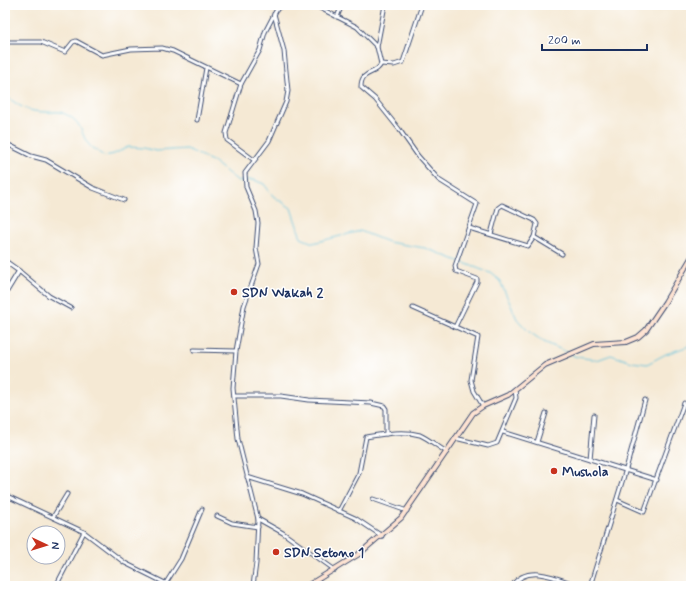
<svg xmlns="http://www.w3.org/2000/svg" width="696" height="591" viewBox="0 0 696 591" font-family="Mynerve,sans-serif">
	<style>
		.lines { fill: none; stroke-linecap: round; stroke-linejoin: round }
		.stream { stroke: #5fc2dd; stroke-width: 1 }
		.minor-casing { stroke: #3c4b70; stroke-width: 5 }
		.tertiary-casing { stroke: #3c4b70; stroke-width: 5.5 }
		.secondary-casing { stroke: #3c4b70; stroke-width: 6 }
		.minor { stroke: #fff; stroke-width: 3 }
		.tertiary { stroke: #fff; stroke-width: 3.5 }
		.secondary { stroke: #fee3d2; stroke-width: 4 }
		.poi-dot { fill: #c8321e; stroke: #fff; stroke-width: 1.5 }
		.labels { text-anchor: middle; stroke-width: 3; stroke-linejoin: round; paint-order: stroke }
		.poi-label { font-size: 14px; font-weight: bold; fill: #1b2f5e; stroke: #fff; text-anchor: start }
	</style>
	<rect width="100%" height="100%" fill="#fff"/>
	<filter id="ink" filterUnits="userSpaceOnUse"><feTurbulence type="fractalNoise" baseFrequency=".025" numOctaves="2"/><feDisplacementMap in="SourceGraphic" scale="8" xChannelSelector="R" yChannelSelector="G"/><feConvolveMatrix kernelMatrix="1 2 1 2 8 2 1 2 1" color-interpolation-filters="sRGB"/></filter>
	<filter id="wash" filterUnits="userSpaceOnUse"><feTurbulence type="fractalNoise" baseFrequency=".012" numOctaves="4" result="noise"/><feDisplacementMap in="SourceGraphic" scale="16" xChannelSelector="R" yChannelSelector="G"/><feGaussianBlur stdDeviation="0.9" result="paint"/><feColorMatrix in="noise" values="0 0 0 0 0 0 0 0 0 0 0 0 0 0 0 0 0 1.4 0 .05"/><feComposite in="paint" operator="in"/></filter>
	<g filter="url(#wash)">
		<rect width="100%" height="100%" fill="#f5e9d4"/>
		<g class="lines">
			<!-- stream -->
			<g class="stream">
				<path d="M5,95C20,107 27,112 47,112C54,113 58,110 65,114C85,123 79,135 91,147C95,150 100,153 104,156L114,154L128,147L144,148L156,151L187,149L214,162L238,181H244"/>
				<path d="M247,180H254L264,184L273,196L291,208L301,238L313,243L360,231L388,242L425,248L490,273L500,281L517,319L528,331L544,342L569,353"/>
				<path d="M572,355L577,357L597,360L611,355L632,362L647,364L666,354L689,346L691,343"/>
			</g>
		</g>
	</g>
	<g filter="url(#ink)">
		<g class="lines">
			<defs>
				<g id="minor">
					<path d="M314,5L357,27L377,47"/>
					<path d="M385,5L377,47L381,64C376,76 361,69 361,87L375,99L399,129L418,156L439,180L477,204L455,266L456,271L477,279V282L455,327"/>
					<path d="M337,17L342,5"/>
					<path d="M5,44L8,42H41L65,52L73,42L76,41L102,55L131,49L162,48L173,51L241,84"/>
					<path d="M381,64L394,65L403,62L422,5"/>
					<path d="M197,120L206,68"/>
					<path d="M5,143L31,156L46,160L93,188L124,200"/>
					<path d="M254,160L227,140L226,133L241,84L260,50L265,32L277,9L282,5"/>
					<path d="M469,228L528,246L534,237L537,224L534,220L502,205L498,208L491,234"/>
					<path d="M534,237L562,254"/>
					<path d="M19,271L49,296L71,308"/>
					<path d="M413,308L478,337L471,380L474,391L483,406"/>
					<path d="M194,350L236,351"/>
					<path d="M234,396H281L309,400L371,403L384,406L386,409V434"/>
					<path d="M503,432L657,480"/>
					<path d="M455,438L488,446L497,443L516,398L515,389"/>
					<path d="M537,442L546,413"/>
					<path d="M590,459L594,415"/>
					<path d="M247,477L302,494L355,518L382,536"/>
					<path d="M5,495L84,532L125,563L171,586"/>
					<path d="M373,499L407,511"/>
					<path d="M617,500L644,512L684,403"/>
					<path d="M339,511L359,473L366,437C383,434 403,430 420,435C429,439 438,447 447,452"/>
					<path d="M217,516L232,523L258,527"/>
					<path d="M53,517L67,494"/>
					<path d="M258,519L283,533L335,570"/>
					<path d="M56,586L84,532"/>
					<path d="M164,586L181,559L202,509"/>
					<path d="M253,586L256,563L258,519L238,439L233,388L236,351L244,306L259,264L256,248L258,223L256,211L246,187L245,173L269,141L286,102L288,91L284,51L274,14"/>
					<path d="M512,586C527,563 557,578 579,586"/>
					<path d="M590,586L626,469L645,400"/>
				</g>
				<path id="tertiary" d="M5,261L19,271L5,294"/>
				<path id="secondary" d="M307,586L359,554L401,518L473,413L483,406L508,395L545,365L594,344L626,342L638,337L646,330L665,302L691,258"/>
			</defs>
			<!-- minor casing -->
			<use href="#minor" class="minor-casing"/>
			<!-- tertiary casing -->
			<use href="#tertiary" class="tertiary-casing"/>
			<!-- secondary casing -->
			<use href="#secondary" class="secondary-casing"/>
			<!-- minor -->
			<use href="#minor" class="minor"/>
			<!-- tertiary -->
			<use href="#tertiary" class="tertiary"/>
			<!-- secondary -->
			<use href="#secondary" class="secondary"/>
		</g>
	</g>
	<!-- markers -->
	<g class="poi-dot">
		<circle cx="234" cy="292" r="4"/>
		<circle cx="554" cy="471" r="4"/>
		<circle cx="276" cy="552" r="4"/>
	</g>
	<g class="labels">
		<!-- poi labels -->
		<g class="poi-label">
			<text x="242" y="297">SDN Wakah 2</text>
			<text x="562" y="476">Mushola</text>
			<text x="284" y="557">SDN Setono 1</text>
		</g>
	</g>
	<!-- margin -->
	<rect width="696" height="591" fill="none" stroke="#fff" stroke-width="20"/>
	<!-- north arrow -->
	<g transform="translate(46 545) rotate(94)"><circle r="19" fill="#ffffff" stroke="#a4acbf"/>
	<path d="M0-3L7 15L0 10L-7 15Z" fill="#c8321e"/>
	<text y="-6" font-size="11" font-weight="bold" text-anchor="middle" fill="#1b2f5e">N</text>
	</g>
	<!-- scale -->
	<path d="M542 44v6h105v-6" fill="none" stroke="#1b2f5e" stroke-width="2"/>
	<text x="548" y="44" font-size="12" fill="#1b2f5e" stroke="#ffffff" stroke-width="3" paint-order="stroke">200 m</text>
</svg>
